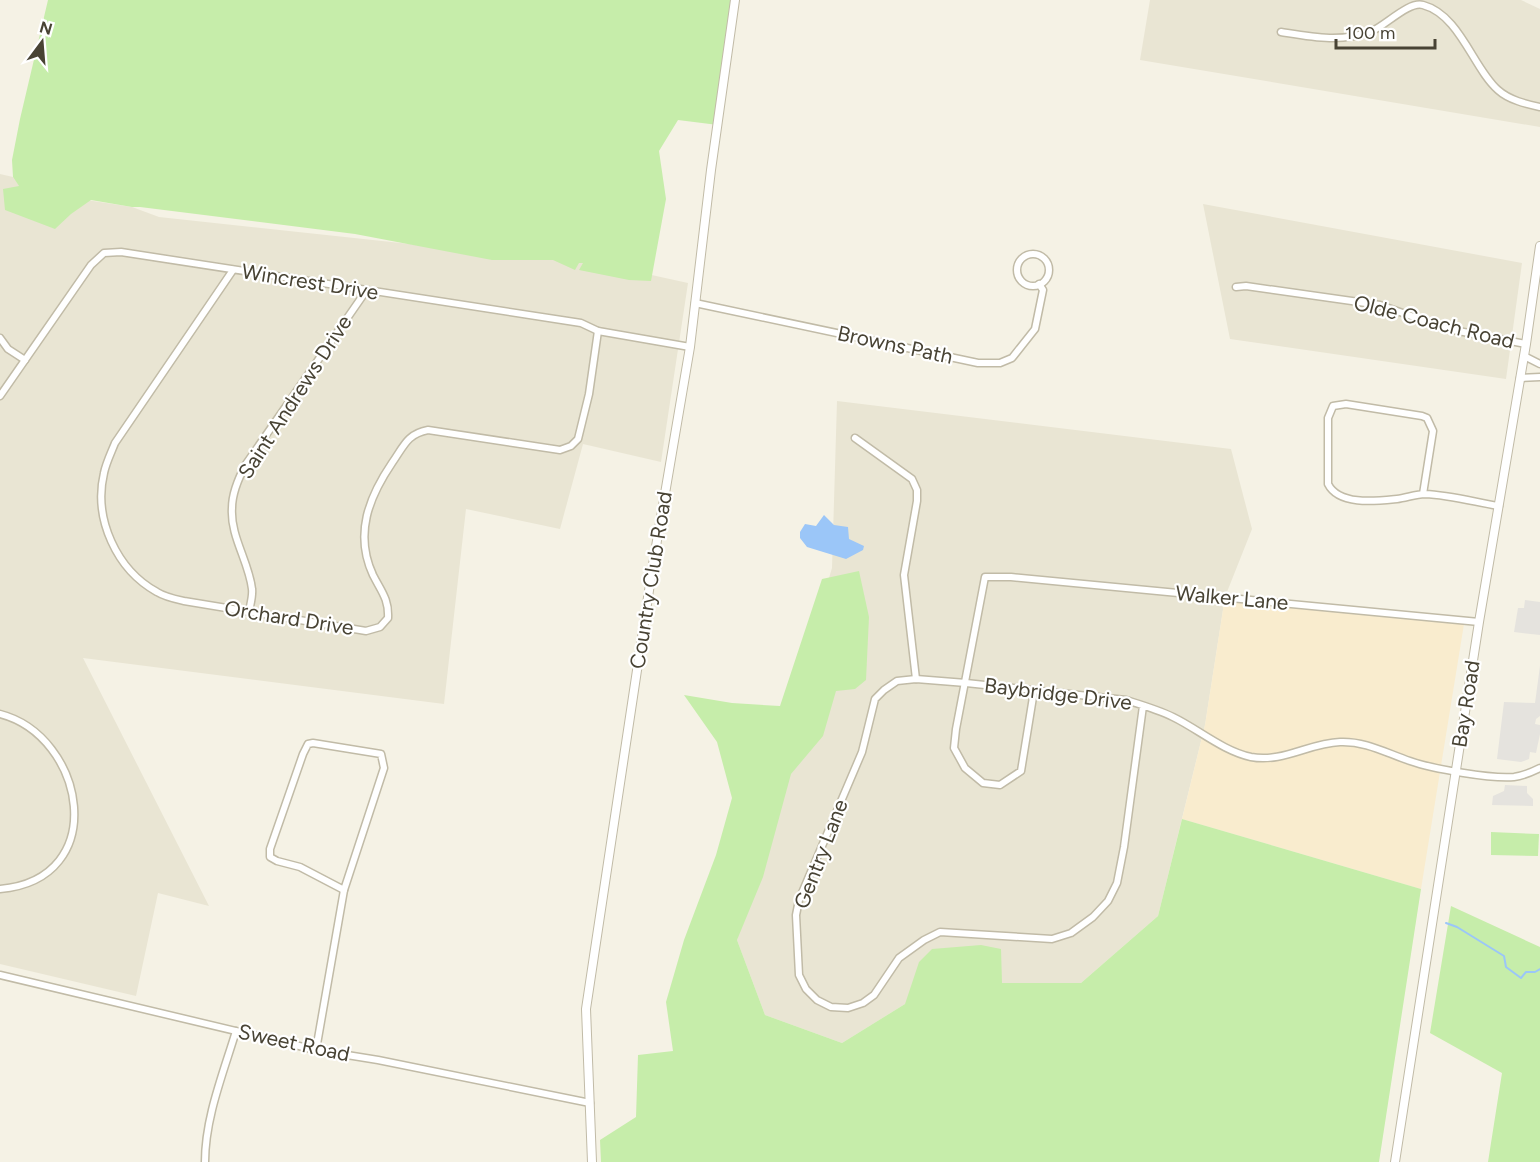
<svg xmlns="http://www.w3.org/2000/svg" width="1540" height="1162" viewBox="0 0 1540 1162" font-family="Figtree,sans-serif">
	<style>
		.residential { fill: #e9e5d3 }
		.commercial { fill: #f9ecce }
		.green { fill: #c6edaa }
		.parking { fill: #e5e3de }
		.water { fill: #9bc6f8 }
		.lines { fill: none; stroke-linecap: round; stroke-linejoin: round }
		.stream { stroke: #9bc6f8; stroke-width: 2 }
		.minor-casing { stroke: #c1bba7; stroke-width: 9 }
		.tertiary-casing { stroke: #c1bba7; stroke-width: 10 }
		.minor { stroke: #fff; stroke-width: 6 }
		.tertiary { stroke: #fff; stroke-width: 8 }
		.labels { text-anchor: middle; stroke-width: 4.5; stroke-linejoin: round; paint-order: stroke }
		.street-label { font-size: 21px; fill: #484334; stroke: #fff }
	</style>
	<rect width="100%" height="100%" fill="#f5f2e5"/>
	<!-- residential -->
	<g class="residential">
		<path d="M1150,0H1521L1540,9V127L1140,60Z"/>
		<path d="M0,174L13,177L22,190L132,207L159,217L606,265L688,283L661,462L583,444L560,529L466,509L444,704L83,658L209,906L158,893L136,996L0,964Z"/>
		<path d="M1203,204L1522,263L1506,379L1230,339Z"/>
		<path d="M837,401L1231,449L1252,529L1225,597L1205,725L1158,916L1081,983H1002L905,1004L842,1043L765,1015L737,940L786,723L832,568Z"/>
	</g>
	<!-- commercial -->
	<path class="commercial" d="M1225,597L1464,624L1421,889L1182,819L1205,725Z"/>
	<!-- green -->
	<g class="green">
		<path d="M48,0H735L718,125L678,120L659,151L666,199L651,281L629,280L579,270L583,263H579L575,270L553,260H492L355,234L140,207H132L91,200L71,214L55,229L5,210L3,189L19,186L13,177L12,160L20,119Z"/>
		<path d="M859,571L869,617L866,680L855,689L836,691L823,736L791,774L763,877L737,940L765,1015L842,1043L905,1004L919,962L932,949L981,945L1001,949L1002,983H1081L1158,916L1182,819L1421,889L1379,1162H601L600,1140L636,1117L638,1055L673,1051L666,1002L684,940L716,855L732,798L717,742L684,695L732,703L780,706L822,579Z"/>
		<path d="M1491,832L1539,834L1538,856L1491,855Z"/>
		<path d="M1451,906L1540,947V1162H1488L1502,1073L1430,1033Z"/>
	</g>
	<!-- parking -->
	<g class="parking">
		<path d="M1525,600L1540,602V635L1514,632L1518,608H1524Z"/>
		<path d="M1540,666V716L1536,719L1535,724L1540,725V734L1536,753L1530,752L1529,759L1521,762L1497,759L1504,702L1535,703Z"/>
		<path d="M1505,785L1527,786V793L1533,799V806L1492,805L1493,796L1504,791Z"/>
	</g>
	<!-- water -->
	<path class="water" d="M824,515L834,525L848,527L849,539L864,546L863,550L846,559L807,547L800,538V532L805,524L816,526Z"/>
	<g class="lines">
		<!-- stream -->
		<path class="stream" d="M1446,923L1457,927L1504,956L1506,967L1521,978L1526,972H1535L1540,969"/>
		<defs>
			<g id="minor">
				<path d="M1281,32C1312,37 1341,43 1372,31C1386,25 1409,1 1423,5C1460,15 1473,68 1498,90C1509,100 1526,104 1540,107"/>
				<circle cx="1033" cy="270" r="16"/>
				<path d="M233,270L115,443C111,453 106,463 104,473C93,519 117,570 157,592C165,597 175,599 184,601L366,631L380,627L388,618C389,599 381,591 373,575C354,534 369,497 392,463C404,446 407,434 428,430L560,450L571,446L578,439L589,394L598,331"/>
				<path d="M1236,287L1246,286L1380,305L1448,329L1526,344"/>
				<path d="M695,303L978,363H1000L1012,358L1035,329L1043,290L1039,284"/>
				<path d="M0,338L8,349L25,360"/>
				<path d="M1524,356L1540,364"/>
				<path d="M1520,378L1540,377"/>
				<path d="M0,396L91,265L104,253L121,252L581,323L598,331L690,347"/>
				<path d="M855,438L912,479L917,490V501L904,575L916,679"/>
				<path d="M1423,494L1433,431L1427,418L1422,416L1346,404L1333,406L1328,418V484C1339,506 1377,501 1397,499C1406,498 1416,494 1425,494C1449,495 1475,502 1499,506"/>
				<path d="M249,612C250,605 253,596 252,589C249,562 230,536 232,508C232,493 239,477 246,464L366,291"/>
				<path d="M1034,691L1021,771L1000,785L983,783L965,768L954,748L956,729L985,577H1011L1479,622"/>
				<path d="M1143,706L1124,847L1117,883L1108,901L1093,917L1071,933L1052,939L940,932L924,940L899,958L874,995L863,1003L848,1008L831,1007L817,1000L806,989L799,975L796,915L799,900L862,752L875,699L884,690L897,681L916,679L966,683L1126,700C1142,705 1159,710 1173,717C1198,729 1223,751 1251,757C1283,763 1309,743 1340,742C1366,741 1386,753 1410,761C1433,769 1491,779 1514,777C1523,776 1532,772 1540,768"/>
				<path d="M0,714C85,736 112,879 0,889"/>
				<path d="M313,743L381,754L384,768L344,890L300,867L277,861L270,857V849L303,754L308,744Z"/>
				<path d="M0,975L316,1050L378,1060L590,1103"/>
				<path d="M316,1050L344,890"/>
				<path d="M205,1162C205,1118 223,1074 236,1031"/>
			</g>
			<g id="tertiary">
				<path d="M592,1162L586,1009L653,564L690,347L711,170L735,0"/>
				<path d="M1395,1162L1479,622L1526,344L1540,246"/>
			</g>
		</defs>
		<!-- minor casing -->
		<use href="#minor" class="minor-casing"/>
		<!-- tertiary casing -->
		<use href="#tertiary" class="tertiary-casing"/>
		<!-- minor -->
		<use href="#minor" class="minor"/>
		<!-- tertiary -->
		<use href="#tertiary" class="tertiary"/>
	</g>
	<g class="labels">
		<!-- street labels -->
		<g class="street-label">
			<text transform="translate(310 282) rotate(9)" y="7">Wincrest Drive</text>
			<text transform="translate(1434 322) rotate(14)" y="7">Olde Coach Road</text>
			<text transform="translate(895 345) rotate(12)" y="7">Browns Path</text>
			<text transform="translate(295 397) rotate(-57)" y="7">Saint Andrews Drive</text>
			<text transform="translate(651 580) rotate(-81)" y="7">Country Club Road</text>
			<text transform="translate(1232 598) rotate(5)" y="7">Walker Lane</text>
			<text transform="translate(289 618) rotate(9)" y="7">Orchard Drive</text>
			<text transform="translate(1058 694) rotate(7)" y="7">Baybridge Drive</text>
			<text transform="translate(1466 704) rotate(-81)" y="7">Bay Road</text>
			<text transform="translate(821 854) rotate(-69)" y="7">Gentry Lane</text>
			<text transform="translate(294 1043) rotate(12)" y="7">Sweet Road</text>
		</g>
	</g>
	<!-- north arrow -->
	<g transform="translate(42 42) rotate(16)" stroke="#ffffff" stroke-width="4.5" paint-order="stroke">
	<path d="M0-4.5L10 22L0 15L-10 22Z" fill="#484334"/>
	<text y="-9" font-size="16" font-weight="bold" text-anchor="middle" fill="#484334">N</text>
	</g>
	<!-- scale -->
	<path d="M1336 39v9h99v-9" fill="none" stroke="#484334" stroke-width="3"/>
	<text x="1345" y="39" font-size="18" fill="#484334" stroke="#ffffff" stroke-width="4.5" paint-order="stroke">100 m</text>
</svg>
